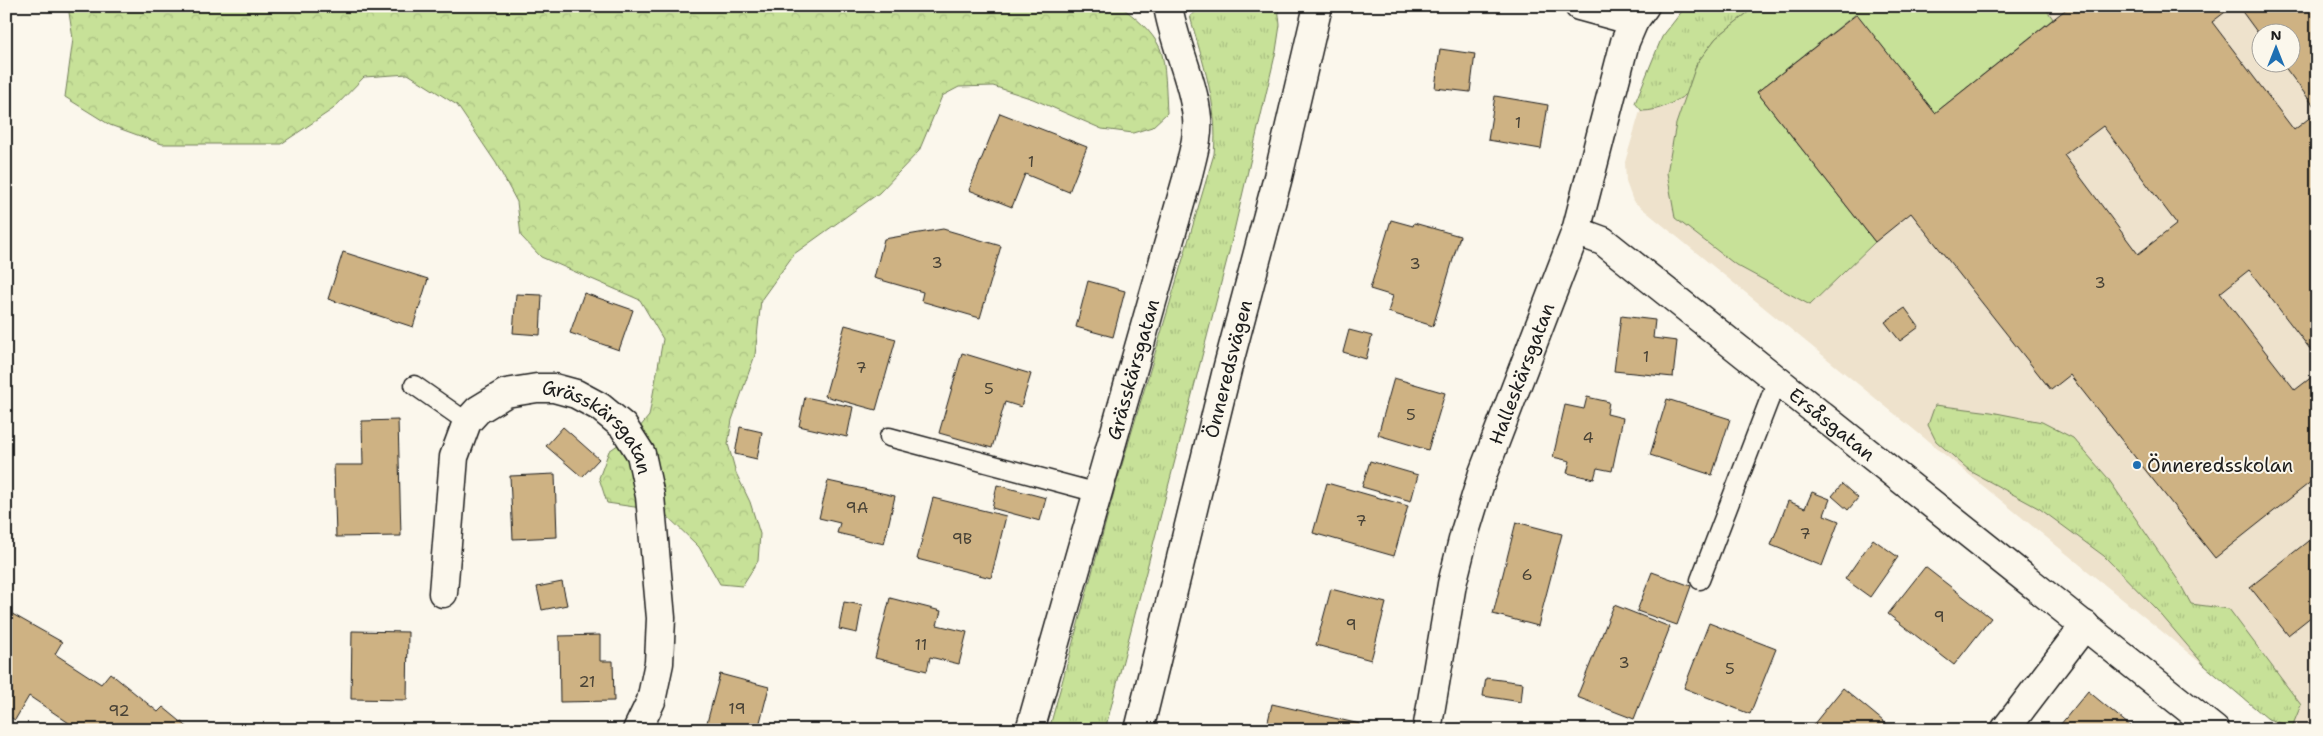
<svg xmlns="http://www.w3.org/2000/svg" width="2323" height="736" viewBox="0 0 2323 736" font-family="'Shantell Sans',sans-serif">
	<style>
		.built { fill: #eee2cc; fill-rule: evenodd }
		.grass { fill: url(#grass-tufts); stroke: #727e5a }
		.forest { fill: url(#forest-crowns); stroke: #727e5a }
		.park { fill: #c7e198; stroke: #727e5a }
		.building { fill: #ceb283; stroke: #1c1c1c; fill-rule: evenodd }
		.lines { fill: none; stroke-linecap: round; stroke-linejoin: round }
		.service-casing { stroke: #1c1c1c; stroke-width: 21 }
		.minor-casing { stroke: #1c1c1c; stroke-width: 31 }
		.tertiary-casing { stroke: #1c1c1c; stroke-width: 31 }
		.service { stroke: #fbf7ec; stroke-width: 18 }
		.minor { stroke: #fbf7ec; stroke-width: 28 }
		.tertiary { stroke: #fbf7ec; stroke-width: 28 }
		.poi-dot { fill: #1f6fb2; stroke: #fbf7ec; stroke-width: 2 }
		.labels { text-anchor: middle; stroke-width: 4; stroke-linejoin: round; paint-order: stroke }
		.number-label { font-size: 16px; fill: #484236 }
		.street-label { font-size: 19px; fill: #1c1c1c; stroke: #fbf7ec }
		.poi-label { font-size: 19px; fill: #1c1c1c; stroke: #fbf7ec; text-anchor: start }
	</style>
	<defs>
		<pattern id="grass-tufts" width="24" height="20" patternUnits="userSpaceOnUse" patternTransform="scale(1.25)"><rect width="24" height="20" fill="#c7e198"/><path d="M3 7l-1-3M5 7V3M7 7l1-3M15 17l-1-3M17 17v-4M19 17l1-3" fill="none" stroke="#aac082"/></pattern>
		<pattern id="forest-crowns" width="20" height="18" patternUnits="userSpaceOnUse" patternTransform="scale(1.25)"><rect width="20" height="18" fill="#c7e198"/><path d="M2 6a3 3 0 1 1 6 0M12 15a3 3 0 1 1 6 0" fill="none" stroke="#aac082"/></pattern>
	</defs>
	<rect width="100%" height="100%" fill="#fbf7ec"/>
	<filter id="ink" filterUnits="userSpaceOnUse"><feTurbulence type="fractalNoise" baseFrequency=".02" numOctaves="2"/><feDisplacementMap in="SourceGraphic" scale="10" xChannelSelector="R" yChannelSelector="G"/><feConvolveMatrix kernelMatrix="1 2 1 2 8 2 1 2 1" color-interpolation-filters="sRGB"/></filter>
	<g filter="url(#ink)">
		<!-- built -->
		<path class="built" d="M1686,6H2317V730H2283L1633,201L1626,182L1625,162L1662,37ZM2260,32H2290V62H2260Z"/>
		<!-- grass -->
		<g class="grass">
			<path d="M1205,6H1278L1280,25L1276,51L1229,252L1105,730H1049L1116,485L1214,154C1219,106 1202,61 1190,16Z"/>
			<path d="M1686,6H1756L1716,38L1697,63L1687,94C1673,103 1659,111 1642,111L1635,103L1662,37Z"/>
			<path d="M1935,405L1991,412L2042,422L2073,438L2107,477L2178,580L2191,604L2229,609L2301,705L2292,727L2268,719L2204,665L2157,610L2104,556L2040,509L1970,471L1936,441L1928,425Z"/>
		</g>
		<!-- forest -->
		<path class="forest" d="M68,6H707L714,9L722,6H1120C1135,17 1152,31 1160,48C1166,62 1166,97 1167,113L1152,127L1133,133L1102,129L1033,99L993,86L959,87L942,96L919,151L879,193L794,254L761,300L755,355L732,420L728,444L736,473L750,502L760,534L758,561L742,586L720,584L699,547L662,511L607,503L599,478L609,451L635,433L649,416L663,339L640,300L541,257L521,236L517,202L496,163L457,105L408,74L364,77L333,109L281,144H162L110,125L65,97L73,39Z"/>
		<!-- park -->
		<path class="park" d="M1756,6H2044L2053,19L1935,113L1856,14L1757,92L1875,242L1810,305L1736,265L1675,218L1667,173L1676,124L1697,63L1716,38Z"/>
		<!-- building -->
		<g class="building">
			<path d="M2070,6H2233L2212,22L2294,130L2317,112V358L2249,270L2220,293L2295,390L2317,373V477L2215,558L2070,375L2051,390L1911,213L1875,242L1757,92L1857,14L1935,113ZM2103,126L2177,224L2138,254L2064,155Z"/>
			<path d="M2238,6H2317V110L2281,62H2290V32H2260V36Z"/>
			<path d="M1440,49L1475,54L1470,92L1435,88Z"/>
			<path d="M1495,96L1548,105L1541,149L1488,140Z"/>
			<path d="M1000,113L1087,147L1069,192L1025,174L1012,207L969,190Z"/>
			<path d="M1391,220L1413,226L1414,223L1460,236L1433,326L1388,312L1393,296L1370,289Z"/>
			<path d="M943,229L1001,246L980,318L921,301L923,292L874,278L884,239Z"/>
			<path d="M343,252L428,279L413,327L328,299Z"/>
			<path d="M1088,281L1125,291L1113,337L1076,327Z"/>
			<path d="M584,293L633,310L619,350L570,333Z"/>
			<path d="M516,294L542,295L540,335L513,333Z"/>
			<path d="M1905,308L1919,327L1900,341L1885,322Z"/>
			<path d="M1621,316L1655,320L1653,338L1677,341L1673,377L1614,371Z"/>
			<path d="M845,325L896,339L876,410L825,396Z"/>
			<path d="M1349,330L1372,336L1366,359L1343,352Z"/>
			<path d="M962,353L1031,374L1021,407L1005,402L992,448L939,433Z"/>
			<path d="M1394,378L1445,393L1428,450L1378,435Z"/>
			<path d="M805,397L853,407L847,437L799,426Z"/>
			<path d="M1587,397L1609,402L1607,414L1623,418L1612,471L1597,468L1594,479L1567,473L1570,461L1553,457L1565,405L1584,409Z"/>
			<path d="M1667,399L1730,419L1712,475L1650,455Z"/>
			<path d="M398,420L401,536L336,537L334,465H363L362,421Z"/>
			<path d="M563,427L599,459L582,477L546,446Z"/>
			<path d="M740,427L762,432L757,459L735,454Z"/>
			<path d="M1370,461L1418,475L1411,501L1362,487Z"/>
			<path d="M555,474L557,537L513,539L510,476Z"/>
			<path d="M828,481L895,496L884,544L837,533L840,523L819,518Z"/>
			<path d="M1327,483L1408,506L1394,556L1313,533Z"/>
			<path d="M1842,484L1858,498L1848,510L1832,496Z"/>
			<path d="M997,485L1046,498L1040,521L992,508Z"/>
			<path d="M1812,492L1830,499L1824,515L1839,521L1822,566L1771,545L1788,501L1805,508Z"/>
			<path d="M933,498L1006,516L991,578L917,559Z"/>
			<path d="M1516,522L1562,534L1538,626L1493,614Z"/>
			<path d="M2317,534V612L2288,635L2250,587Z"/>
			<path d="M1873,539L1898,557L1870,597L1845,579Z"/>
			<path d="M1925,567L1991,618L1954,665L1888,614Z"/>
			<path d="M1652,572L1691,586L1677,625L1637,611Z"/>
			<path d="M562,582L567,605L542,610L537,587Z"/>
			<path d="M1331,589L1386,603L1371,660L1316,645Z"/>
			<path d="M890,598L941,611L937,625L967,632L959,664L930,657L927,671L875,658Z"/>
			<path d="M844,602L862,605L857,633L839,629Z"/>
			<path d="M1614,605L1670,627L1634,719L1577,697Z"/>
			<path d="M6,607L9,608L7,611L62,642L55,654L101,684L110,673L158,712L163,707L191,730H64L69,723L29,696L15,720L6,715Z"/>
			<path d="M1709,623L1776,649L1750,714L1684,688Z"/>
			<path d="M352,631L408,632L407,700L351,699Z"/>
			<path d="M600,635V661H613L614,701L560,702L559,636Z"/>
			<path d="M720,674L769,687L758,730H705Z"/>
			<path d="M1486,678L1523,683L1521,702L1483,696Z"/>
			<path d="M1843,688L1889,726L1886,730H1809Z"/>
			<path d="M2088,691L2135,730H2056Z"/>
			<path d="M1272,704L1360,724L1358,730H1266Z"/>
		</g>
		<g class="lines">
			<defs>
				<g id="service">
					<path d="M414,385L467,422"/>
					<path d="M889,437L1098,493"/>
					<path d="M1700,580L1777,380"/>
				</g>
				<g id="minor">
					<path d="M1579,6L1634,21L1645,6"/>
					<path id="s1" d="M1576,231L1603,241L2215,730"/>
					<path id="s2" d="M443,593L454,457L467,422L478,410L506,393L537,388H554L576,394L600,407L623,426L641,454L650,496L661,618L659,663L651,701L637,730"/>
					<path id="s3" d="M1030,730L1187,179C1191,160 1199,138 1197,118C1193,79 1174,44 1168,6"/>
					<path id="s4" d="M1427,730L1452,584L1465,532L1483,473L1576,231L1625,42L1634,21"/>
					<path d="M2005,730L2085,625"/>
				</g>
				<g id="tertiary">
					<path id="s5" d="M1139,730L1228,366L1278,177L1318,6"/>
				</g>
			</defs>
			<!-- service casing -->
			<use href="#service" class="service-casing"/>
			<!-- minor casing -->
			<use href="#minor" class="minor-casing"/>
			<!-- tertiary casing -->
			<use href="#tertiary" class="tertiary-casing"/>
			<!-- service -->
			<use href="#service" class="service"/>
			<!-- minor -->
			<use href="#minor" class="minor"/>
			<!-- tertiary -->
			<use href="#tertiary" class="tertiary"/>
		</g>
	</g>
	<!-- markers -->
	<circle class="poi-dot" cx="2137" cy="465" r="5"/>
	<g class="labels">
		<!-- number labels -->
		<g class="number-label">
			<text x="1518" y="128">1</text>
			<text x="1031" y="167">1</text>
			<text x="937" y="268">3</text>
			<text x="1415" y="269">3</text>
			<text x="2100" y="288">3</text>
			<text x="1646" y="362">1</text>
			<text x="861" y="373">7</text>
			<text x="989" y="394">5</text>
			<text x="1411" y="420">5</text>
			<text x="1588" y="443">4</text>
			<text x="857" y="513">9A</text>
			<text x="1361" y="526">7</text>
			<text x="1805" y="539">7</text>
			<text x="962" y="544">9B</text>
			<text x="1527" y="580">6</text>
			<text x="1939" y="622">9</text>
			<text x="1351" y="630">9</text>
			<text x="921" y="650">11</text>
			<text x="1624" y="668">3</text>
			<text x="1730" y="674">5</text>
			<text x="587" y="687">21</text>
			<text x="737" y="714">19</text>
			<text x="119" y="716">92</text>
		</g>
		<!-- street labels -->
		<g class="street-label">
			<text dy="7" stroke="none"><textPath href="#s5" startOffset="372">Önneredsvägen</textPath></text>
			<text dy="7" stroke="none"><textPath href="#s3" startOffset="375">Grässkärsgatan</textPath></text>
			<text dy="7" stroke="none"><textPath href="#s4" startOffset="370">Halleskärsgatan</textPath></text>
			<text dy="7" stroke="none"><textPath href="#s1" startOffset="322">Ersåsgatan</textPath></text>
			<text dy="7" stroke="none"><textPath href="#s2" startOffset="332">Grässkärsgatan</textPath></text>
		</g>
		<!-- poi labels -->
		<g class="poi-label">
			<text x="2147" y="472">Önneredsskolan</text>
		</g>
	</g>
	<!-- margin -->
	<rect width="2323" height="736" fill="none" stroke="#fbf7ec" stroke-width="25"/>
	<rect x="12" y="12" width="2298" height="711" fill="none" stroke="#1c1c1c" stroke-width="2" filter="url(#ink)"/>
	<!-- north arrow -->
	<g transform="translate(2276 48)"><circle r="24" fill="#fbf7ec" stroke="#a29f99"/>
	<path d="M0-4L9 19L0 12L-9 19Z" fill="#1f6fb2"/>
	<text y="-8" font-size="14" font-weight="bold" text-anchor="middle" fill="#1c1c1c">N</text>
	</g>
</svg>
